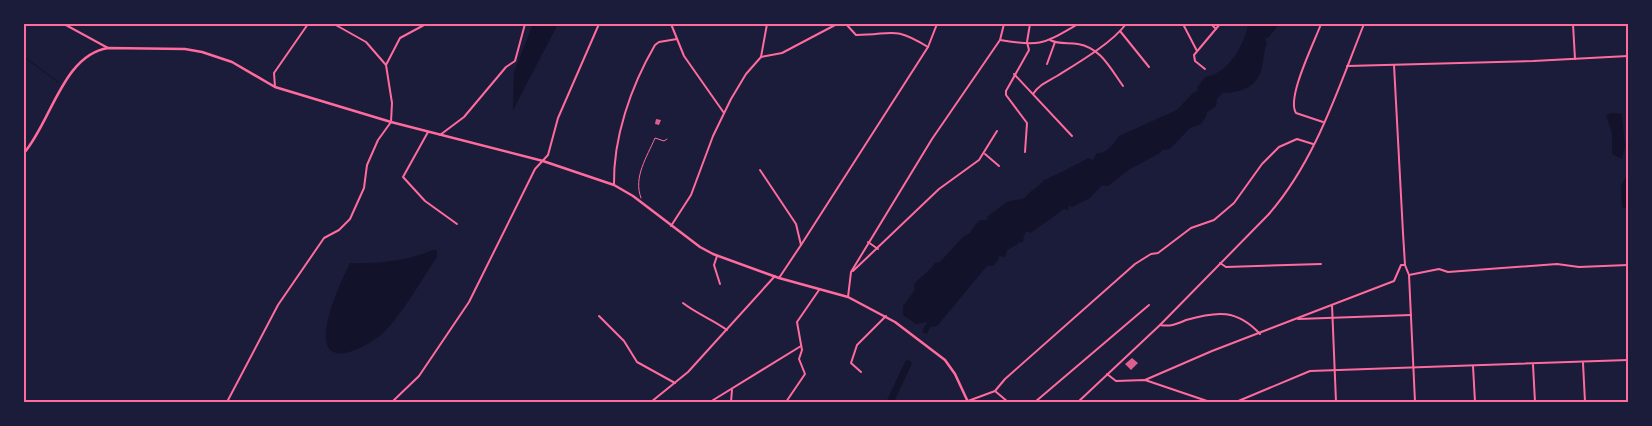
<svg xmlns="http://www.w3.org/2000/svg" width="1652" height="426" viewBox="0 0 1652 426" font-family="'Sofia Sans Condensed',sans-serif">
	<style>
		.water { fill: #12122b }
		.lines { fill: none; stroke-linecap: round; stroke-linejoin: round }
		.stream { stroke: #12122b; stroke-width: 1 }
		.river { stroke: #12122b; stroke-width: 7 }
		.building { fill: #dd5f8e }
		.path { stroke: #ff6b9d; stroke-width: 1 }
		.minor { stroke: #ff6b9d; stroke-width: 2 }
		.tertiary { stroke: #ff6b9d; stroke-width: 2.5 }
		.neatline { fill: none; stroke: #ff6b9d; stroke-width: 2 }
	</style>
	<rect width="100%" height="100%" fill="#1b1b3a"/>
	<!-- water -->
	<g class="water">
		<path d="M533,24H558L513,110L514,72Z"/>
		<path d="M1248,24H1279L1269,37L1265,39L1267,43C1263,52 1264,61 1261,71C1256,88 1238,93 1222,93L1217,99L1216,106L1206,113L1207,115L1201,124L1190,128L1170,149L1162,150L1160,153L1130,169L1108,186L1102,185L1090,198L1072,207L1069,205L1068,210L1063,209C1052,219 1042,224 1031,233L1026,231L1023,238L1024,240L1021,243L1018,241V244L1007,250L1005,257L999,256V259L993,266H987L937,326L930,327L927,334L922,332L927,322L916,324L903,315V306L915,290L914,284C921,276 928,273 935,263L940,262L963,237L970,233L975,225L980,220H987V217L1007,202L1025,198C1030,190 1038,188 1044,180C1046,180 1086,160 1088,158L1093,160L1097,153C1106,154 1114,144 1119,136L1177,110L1194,92L1198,91L1197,88L1205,77C1227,75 1246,43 1248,24Z"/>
		<path d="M1612,113L1622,114L1625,147L1622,159L1612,154V133L1606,115Z"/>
		<path d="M1626,177L1628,179V209L1622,207L1621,186Z"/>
		<path d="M433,250H437V257C420,282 404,312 382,334C373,342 356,351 345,353C303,360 342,279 350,263C379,264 407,261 433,250Z"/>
	</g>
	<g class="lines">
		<!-- stream -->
		<path class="stream" d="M24,57L58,82"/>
		<!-- river -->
		<path class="river" d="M890,402L908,364"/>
	</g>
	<!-- building -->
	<g class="building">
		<path d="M656,119L661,120L659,125L655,124Z"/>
		<path d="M1132,358L1138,363L1131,370L1125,364Z"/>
	</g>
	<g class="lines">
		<!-- path -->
		<path class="path" d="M641,198C633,177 647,157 655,138L664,141L667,139"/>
		<!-- minor -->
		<g class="minor">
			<path d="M64,24L108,48"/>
			<path d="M671,24L684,56L724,113"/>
			<path d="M846,24L856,35C893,35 892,25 928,47"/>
			<path d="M1183,24L1197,51"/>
			<path d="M1211,24L1216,29"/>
			<path d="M1321,24C1315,41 1286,98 1296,113L1323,122"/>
			<path d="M1573,24L1575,59"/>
			<path d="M1120,31L1149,67"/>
			<path d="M1000,40C1041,47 1043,44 1078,24"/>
			<path d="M1050,40C1060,45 1068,42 1078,44C1101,48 1110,68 1123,86"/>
			<path d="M761,57L782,53L837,24"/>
			<path d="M1047,64L1055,42"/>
			<path d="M386,65L400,38L426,24"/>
			<path d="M1394,65L1403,233L1405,265L1409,275L1415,402"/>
			<path d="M1347,66L1533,61L1628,56"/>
			<path d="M1205,69L1195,61L1194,55L1220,24"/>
			<path d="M1014,74L1072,136"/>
			<path d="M275,87L274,73L308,24"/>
			<path d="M1006,91L1029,50L1027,42L1030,24"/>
			<path d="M1006,91V95L1027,123L1025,152"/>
			<path d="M1033,94C1040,84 1047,82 1057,76C1078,63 1112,43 1126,24"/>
			<path d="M428,132L403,177L425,201L457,224"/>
			<path d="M440,135L464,117L506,67L515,61L525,24"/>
			<path d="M985,154L999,166"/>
			<path d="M760,170L796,224L801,245L779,278"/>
			<path d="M614,185C613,138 631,86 655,45L659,42L677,39"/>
			<path d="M671,226L691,195L713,136L731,99L746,74L761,57L767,24"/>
			<path d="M868,242L878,249"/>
			<path d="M801,245L928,47L937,24"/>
			<path d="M717,256L714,265L720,284"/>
			<path d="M1220,263L1226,267L1321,264"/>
			<path d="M853,271L939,189L979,160L997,131"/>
			<path d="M1409,275L1439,269L1448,272L1557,264L1579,267L1628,265"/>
			<path d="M848,297L851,272L932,139L1000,40L1004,24"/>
			<path d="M683,303C697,314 712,319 727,330"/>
			<path d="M1332,305L1336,402"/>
			<path d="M599,316L624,341L637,362L675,383"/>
			<path d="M1298,319L1411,315"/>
			<path d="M1160,325C1170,327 1177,324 1186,320C1217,311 1237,309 1260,334"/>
			<path d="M1583,363L1585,402"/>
			<path d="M1533,365L1535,402"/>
			<path d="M1473,366L1475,402"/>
			<path d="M861,372L851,363L857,345L886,316"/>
			<path d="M1107,374L1116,381L1145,380L1210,402"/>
			<path d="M1145,380L1212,351L1394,281L1401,265H1405"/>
			<path d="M995,391L1008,402"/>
			<path d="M968,401L995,391L1005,379L1135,264L1151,254L1158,253L1191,228L1214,220L1234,203L1262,164L1279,147L1297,139L1313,144"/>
			<path d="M227,402L278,305L324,238L339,230L350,219L364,188L367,165L378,140L391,122L392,103L386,65L366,42L334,24"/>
			<path d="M392,402L419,376L469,302L535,169L548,155L558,118L599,24"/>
			<path d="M651,402L688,372L775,276"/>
			<path d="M710,402L801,346"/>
			<path d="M731,402L732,390"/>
			<path d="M786,402L805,374L799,359L802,350L797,322L819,290"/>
			<path d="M1035,402L1149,305"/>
			<path d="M1078,402L1160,325L1268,215C1315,162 1338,89 1364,24"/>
			<path d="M1236,402L1310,371L1628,360"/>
		</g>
		<!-- tertiary -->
		<path class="tertiary" d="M24,153C51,122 63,55 108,48L185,49L202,52L232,62L275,87L391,122L543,161L614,185L633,196L700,247L713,254L779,278L848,297L895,322L945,360L955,374L968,402"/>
	</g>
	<!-- border -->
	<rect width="1652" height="426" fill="none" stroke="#1b1b3a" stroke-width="50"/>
	<rect x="25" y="25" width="1602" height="376" class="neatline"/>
</svg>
